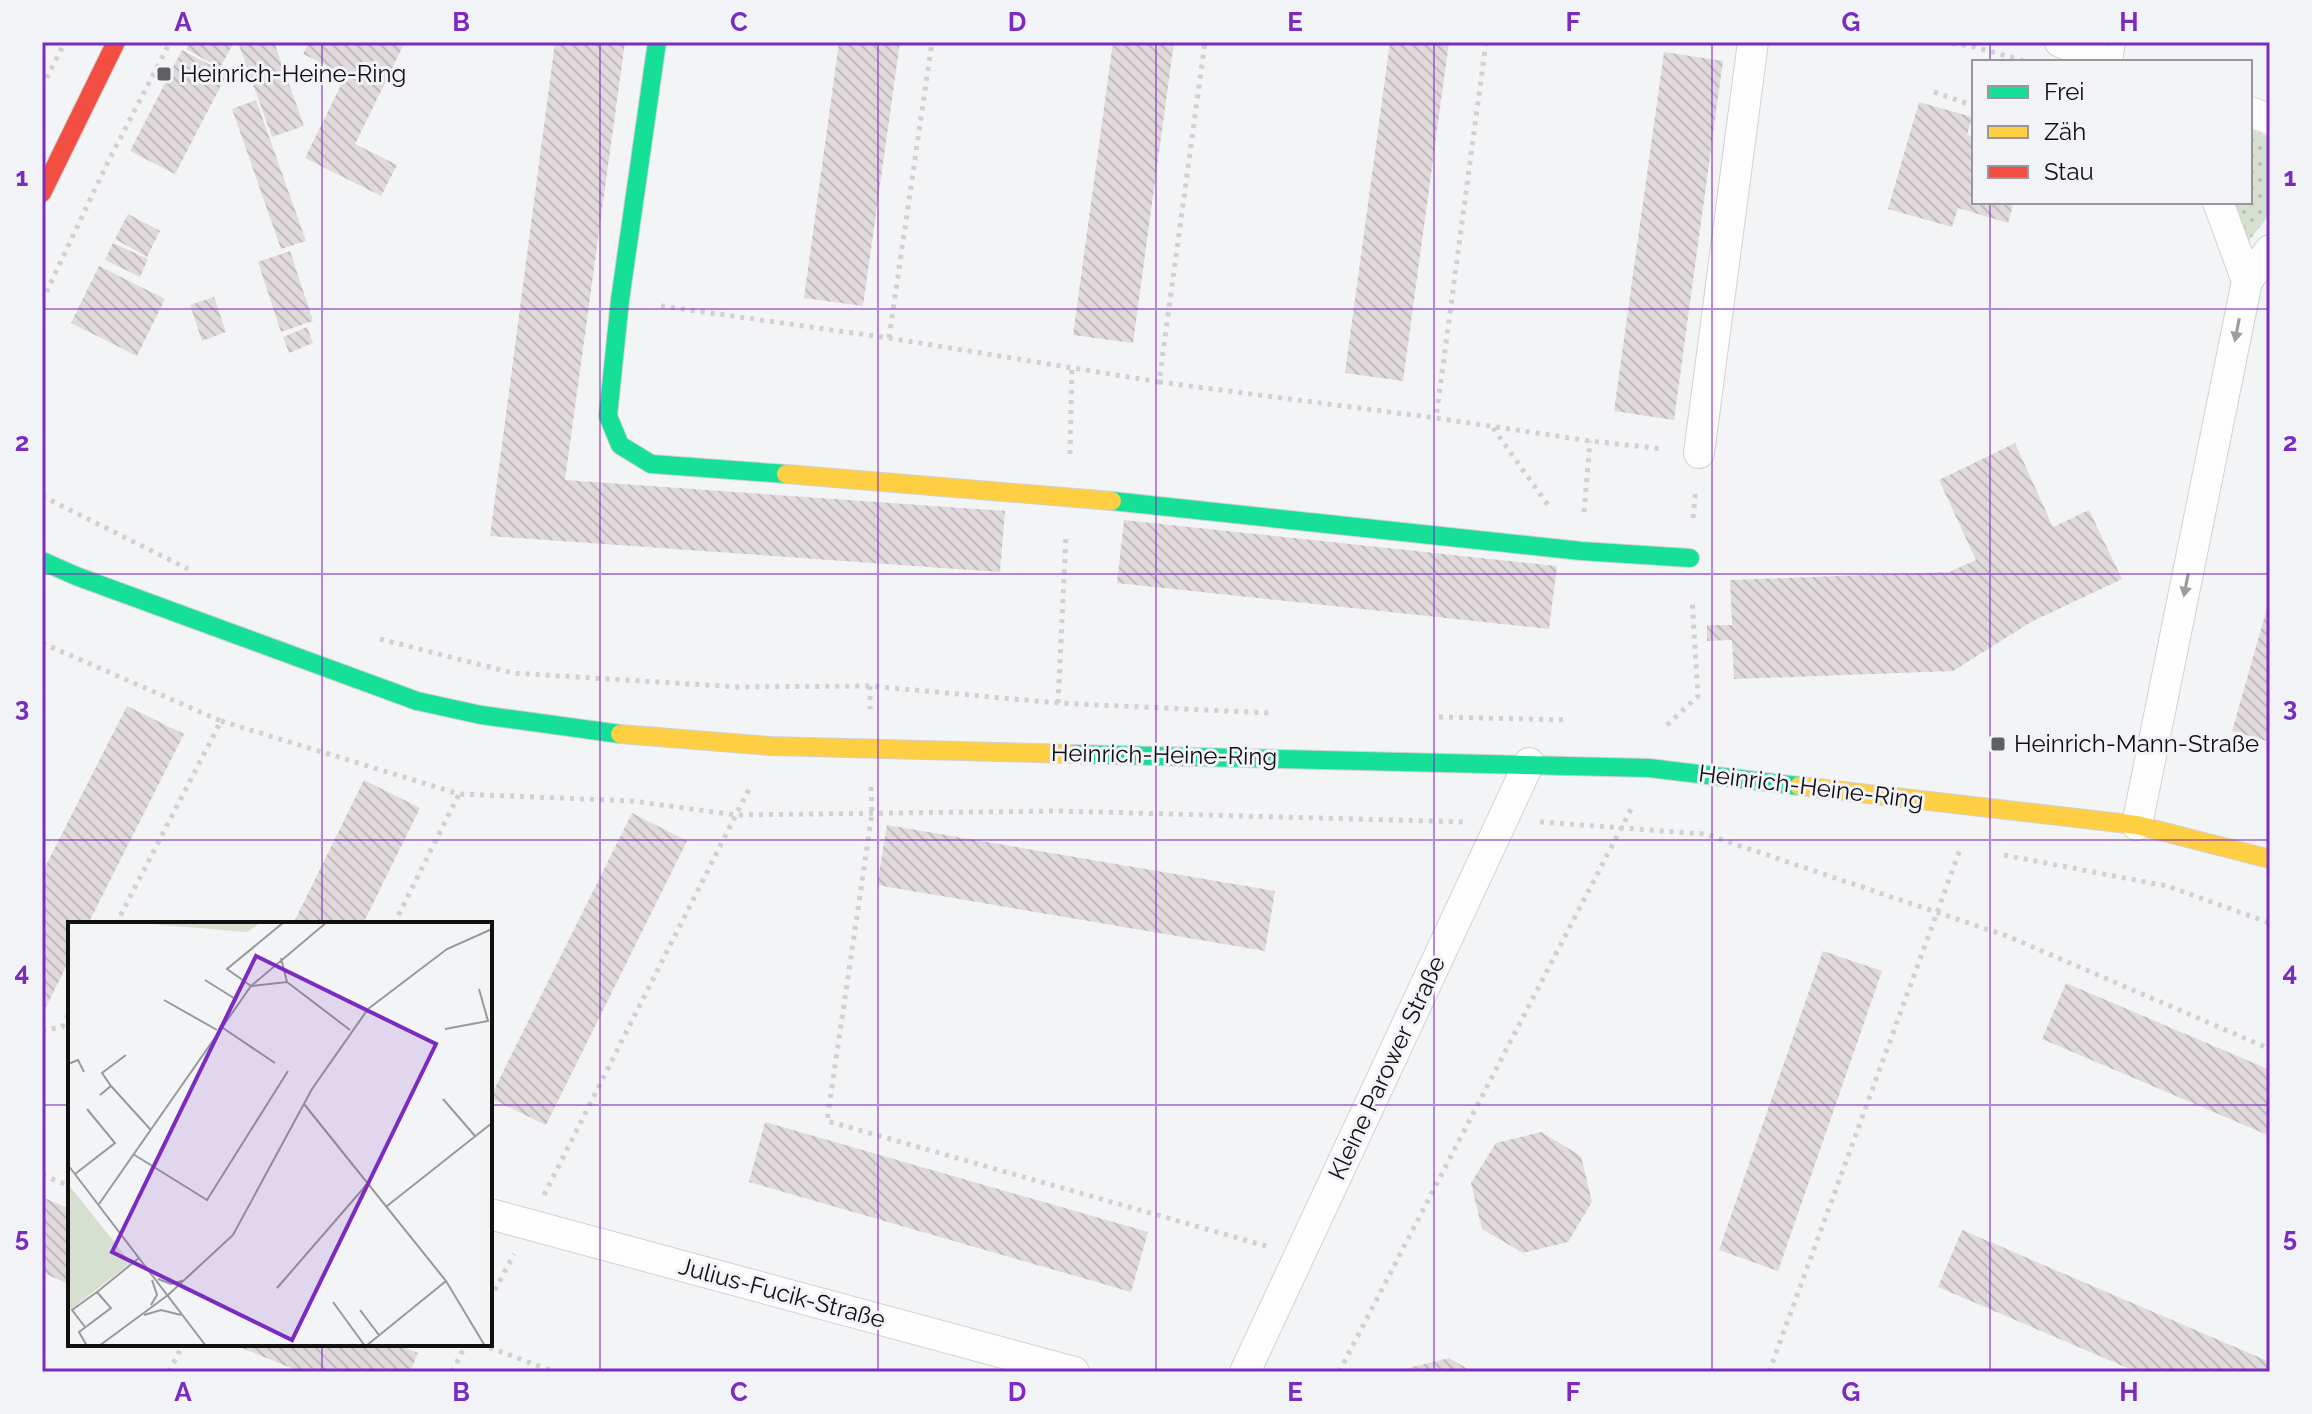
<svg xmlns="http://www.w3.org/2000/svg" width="2312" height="1414" viewBox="0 0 2312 1414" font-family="Raleway,sans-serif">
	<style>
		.grass { fill: url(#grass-dots) }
		.building { fill: url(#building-back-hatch) }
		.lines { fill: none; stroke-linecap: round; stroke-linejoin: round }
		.lane-casing { stroke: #d0d1d2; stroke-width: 18 }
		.street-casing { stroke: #d0d1d2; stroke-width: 32 }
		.fast-casing { stroke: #d0d1d2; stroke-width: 20 }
		.slow-casing { stroke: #d0d1d2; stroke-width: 20 }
		.jam-casing { stroke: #d0d1d2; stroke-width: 20 }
		.path { stroke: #d1d1d2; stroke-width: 5; stroke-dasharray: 4 6; stroke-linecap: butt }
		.lane { stroke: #fdfdfe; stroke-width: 16 }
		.street { stroke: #fdfdfe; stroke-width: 30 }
		.fast { stroke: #16e098; stroke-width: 18 }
		.slow { stroke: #ffcf43; stroke-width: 18 }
		.jam { stroke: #f24e42; stroke-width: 18 }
		.oneway { fill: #9e9e9f }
		.grid { fill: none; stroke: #7b2cbf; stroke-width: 2; stroke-opacity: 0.55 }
		.poi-dot { fill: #5f6061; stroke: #f2f3f7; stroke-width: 3 }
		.labels { text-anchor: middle; stroke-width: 6; stroke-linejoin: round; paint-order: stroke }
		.poi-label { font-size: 24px; fill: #101011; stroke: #f2f3f7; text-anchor: start }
		.street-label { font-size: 24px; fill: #101011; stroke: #f2f3f7 }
		.inset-road { fill: none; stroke: #98999a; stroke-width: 2 }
		.view { fill: #7b2cbf; fill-opacity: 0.15; stroke: #7b2cbf; stroke-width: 4 }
		.inset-edge { fill: none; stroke: #101011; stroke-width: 4 }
		.neatline { fill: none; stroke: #7b2cbf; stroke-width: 3 }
		.grid-label { font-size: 26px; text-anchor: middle; font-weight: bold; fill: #7b2cbf }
	</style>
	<defs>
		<pattern id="grass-dots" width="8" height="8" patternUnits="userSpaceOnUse" patternTransform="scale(2)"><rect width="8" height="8" fill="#d6e0d1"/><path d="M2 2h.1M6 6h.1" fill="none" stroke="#b7bfb2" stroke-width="1.8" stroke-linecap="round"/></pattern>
		<pattern id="building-back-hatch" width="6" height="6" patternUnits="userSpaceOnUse" patternTransform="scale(2)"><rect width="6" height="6" fill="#e1dadd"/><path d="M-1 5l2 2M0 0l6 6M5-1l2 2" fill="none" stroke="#c0babd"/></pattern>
	</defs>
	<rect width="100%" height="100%" fill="#f3f4f6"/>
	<!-- grass -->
	<path class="grass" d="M2250,129L2270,137V214L2246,244L2232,202H2250Z"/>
	<!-- building -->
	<g class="building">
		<path d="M190,42H234L220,68L186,49Z"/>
		<path d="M238,42H274L304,126L272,137Z"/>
		<path d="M309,42H405L355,144L397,165L381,196L305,158L346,75L303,54Z"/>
		<path d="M555,42H625L565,480L1005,511L1000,572L490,536Z"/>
		<path d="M839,42H900L863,306L804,298Z"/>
		<path d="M1113,42H1174L1133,343L1073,335Z"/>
		<path d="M1390,42H1449L1403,381L1345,373Z"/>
		<path d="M182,50L227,74L175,174L130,151Z"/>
		<path d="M1664,52L1723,61L1674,420L1614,411Z"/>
		<path d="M256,100L306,241L281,249L232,109Z"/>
		<path d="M1919,102L1972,117L1967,135L1974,137V202H2014L2008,223L1958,208L1952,227L1888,209Z"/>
		<path d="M128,214L160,231L147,257L115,239Z"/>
		<path d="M113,243L148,259L140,277L105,260Z"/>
		<path d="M290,251L313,321L281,332L258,262Z"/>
		<path d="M99,266L165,299L137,356L71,323Z"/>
		<path d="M214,297L226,332L202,341L190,305Z"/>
		<path d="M307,327L313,343L289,353L283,337Z"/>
		<path d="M2015,443L2053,527L2089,510L2122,579L2031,622L1953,671L1734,679L1732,640L1707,641V625H1732L1730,580L1949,572L1976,560L1939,480Z"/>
		<path d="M1124,520L1557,566L1549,629L1117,583Z"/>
		<path d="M2269,601H2270V742L2232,731Z"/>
		<path d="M127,706L184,734L88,924H70V959L42,1015V873Z"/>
		<path d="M364,780L420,808L363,924H293Z"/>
		<path d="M632,813L687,841L546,1125L490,1098Z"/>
		<path d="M887,825L1275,891L1265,951L877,885Z"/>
		<path d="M1823,951L1882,971L1778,1271L1719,1250Z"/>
		<path d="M2066,983L2270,1070V1136L2042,1039Z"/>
		<path d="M765,1122L1148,1232L1131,1292L749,1182Z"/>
		<path d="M1541,1132L1581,1156L1592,1202L1568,1242L1523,1253L1482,1229L1471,1183L1496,1143Z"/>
		<path d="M42,1197L70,1209V1285L42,1272Z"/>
		<path d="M1962,1230L2270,1362V1372H2137L1938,1287Z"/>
		<path d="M232,1344H396L418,1353L410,1372H301Z"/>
		<path d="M1449,1358L1473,1372H1402L1404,1369Z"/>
	</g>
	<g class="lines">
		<defs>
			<path id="lane" d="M2114,62L2117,42"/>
			<g id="street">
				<path d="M2060,42L2107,62"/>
				<path d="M2250,112L2270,119"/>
				<path d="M2247,281L2270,250"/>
				<path d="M1699,453L1753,42"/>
				<path d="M2137,825L2247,281L2218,202"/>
				<path d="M490,1214L1074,1372"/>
				<path d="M1245,1372L1529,763"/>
			</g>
			<g id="fast">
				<path d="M657,42L620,300L608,416L620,445L651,464L786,474"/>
				<path d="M1112,501L1581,551L1690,558"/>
				<path d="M42,561L76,576L417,701L481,715L620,734"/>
				<path d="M1071,754L1649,768L1799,786"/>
			</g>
			<g id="slow">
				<path d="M786,474L1112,501"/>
				<path d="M620,734L770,746L1071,754"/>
				<path d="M1799,786L2137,825L2270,859"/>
			</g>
			<path id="jam" d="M42,193L116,42"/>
		</defs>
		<!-- lane casing -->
		<use href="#lane" class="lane-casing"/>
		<!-- street casing -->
		<use href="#street" class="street-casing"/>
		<!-- fast casing -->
		<use href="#fast" class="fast-casing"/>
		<!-- slow casing -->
		<use href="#slow" class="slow-casing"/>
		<!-- jam casing -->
		<use href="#jam" class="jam-casing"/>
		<!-- path -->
		<g class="path">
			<path d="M1486,42L1436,418L1590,441L1664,449"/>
			<path d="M1942,42L1971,46L2028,62"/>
			<path d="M42,87L65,42"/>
			<path d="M1934,92L1974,106"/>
			<path d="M42,301L107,164L170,42"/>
			<path d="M661,306L889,338L1159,382L1205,42"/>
			<path d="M889,338L932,42"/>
			<path d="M1159,382L1436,418"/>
			<path d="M1493,428L1548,505"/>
			<path d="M1070,454L1072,367"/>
			<path d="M42,496L188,569"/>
			<path d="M1584,512L1590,441"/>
			<path d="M1693,518L1696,488"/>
			<path d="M380,639L513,673L738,687L870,686L1058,703L1269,713"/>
			<path d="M42,643L221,721L116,924"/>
			<path d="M870,686V709"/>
			<path d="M1058,703L1066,536"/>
			<path d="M1439,717L1569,720"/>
			<path d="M221,721L459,794L632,801L736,815L1059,811L1466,822"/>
			<path d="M1667,725L1698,696L1692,599"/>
			<path d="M871,787L872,813L827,1121L1266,1246"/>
			<path d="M1540,822L1705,834L2007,936L2270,1049"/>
			<path d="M2004,855L2167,886L2270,923"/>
			<path d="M394,924L459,794"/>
			<path d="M42,1031L62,1027L70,1012"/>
			<path d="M42,1175L70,1186"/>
			<path d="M544,1195L750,787"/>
			<path d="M490,1299L514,1254"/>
			<path d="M480,1344L555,1372"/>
			<path d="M169,1372L183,1344"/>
			<path d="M452,1372L466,1344"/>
			<path d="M1339,1372L1631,809"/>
			<path d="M1769,1372L1961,847"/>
		</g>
		<!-- lane -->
		<use href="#lane" class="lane"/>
		<!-- street -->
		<use href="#street" class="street"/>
		<!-- fast -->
		<use href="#fast" class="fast"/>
		<!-- slow -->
		<use href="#slow" class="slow"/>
		<!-- jam -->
		<use href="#jam" class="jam"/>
	</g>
	<!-- one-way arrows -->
	<defs><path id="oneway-solid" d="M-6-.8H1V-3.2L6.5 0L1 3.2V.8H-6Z" transform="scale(2)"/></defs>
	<g class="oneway">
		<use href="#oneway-solid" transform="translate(2237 330) rotate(101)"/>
		<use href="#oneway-solid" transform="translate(2186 585) rotate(101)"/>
	</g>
	<!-- grid -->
	<path class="grid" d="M322,42V924M600,42V1372M878,42V1372M1156,42V1372M1434,42V1372M1712,42V1372M1990,42V62M1990,202V1372M42,309H2270M42,574H2270M42,840H2270M42,1105H70M490,1105H2270M322,1344V1372"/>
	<!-- markers -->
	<g class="poi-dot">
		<rect x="156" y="66" width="16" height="16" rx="4"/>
		<rect x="1990" y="736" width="16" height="16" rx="4"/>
	</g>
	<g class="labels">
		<!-- poi labels -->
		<g class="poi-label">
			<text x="180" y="82">Heinrich-Heine-Ring</text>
			<text x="2014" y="752">Heinrich-Mann-Straße</text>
		</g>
		<!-- street labels -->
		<g class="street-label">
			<text transform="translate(1164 755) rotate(1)" y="8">Heinrich-Heine-Ring</text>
			<text transform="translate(1811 787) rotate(7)" y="8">Heinrich-Heine-Ring</text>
			<text transform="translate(1387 1068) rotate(-65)" y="8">Kleine Parower Straße</text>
			<text transform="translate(782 1293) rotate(15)" y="8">Julius-Fucik-Straße</text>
		</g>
	</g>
	<!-- overview -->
	<g transform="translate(68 922)">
		<rect width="424" height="424" fill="#f3f4f6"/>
		<path d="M0,262L63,341L0,389Z" fill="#d6e0d1"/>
		<path d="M58,0H194L179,10Z" fill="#d6e0d1"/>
		<path class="inset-road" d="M216,0L159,47L183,64L259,0M213,36L219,60M137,58L169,78M96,78L149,108M152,104L207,141M377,107L420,99L411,67M0,142L10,138L16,150M43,164L34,151L58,133M32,173L43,164L82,207M375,177L407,214M236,182L378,359L417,424M65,232L139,278L220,149M0,243L138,424M7,252L47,221L19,187M31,282L183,64L219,60L282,108M319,284L424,201M90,357L103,362L117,358M209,366L300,261M100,373L165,313L244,167L300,87L379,27L424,7M265,380L297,424M83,383L89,373L84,358M292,388L311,413M76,393L93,388L113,393M17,405L4,388L29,370M19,424L11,410L43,386L29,370L71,336M31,424L100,373M298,424L378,359"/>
		<path class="view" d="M188,34L368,122L224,418L44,330Z"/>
		<rect width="424" height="424" class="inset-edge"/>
	</g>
	<!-- border -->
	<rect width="2312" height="1414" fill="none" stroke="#f2f3f7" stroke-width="88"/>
	<!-- legend -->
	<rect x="1972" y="60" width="280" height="144" fill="#f2f3f7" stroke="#98989b" stroke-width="2"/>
	<rect x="1988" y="86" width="40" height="12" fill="#16e098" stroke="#98989b" stroke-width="2"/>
	<text x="2044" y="100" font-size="24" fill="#101011">Frei</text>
	<rect x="1988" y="126" width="40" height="12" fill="#ffcf43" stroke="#98989b" stroke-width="2"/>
	<text x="2044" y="140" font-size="24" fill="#101011">Zäh</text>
	<rect x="1988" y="166" width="40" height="12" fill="#f24e42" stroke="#98989b" stroke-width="2"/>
	<text x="2044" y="180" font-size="24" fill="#101011">Stau</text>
	<rect x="44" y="44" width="2224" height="1326" class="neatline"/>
	<g class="grid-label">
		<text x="183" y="31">A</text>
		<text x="461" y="31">B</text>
		<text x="739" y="31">C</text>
		<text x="1017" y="31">D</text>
		<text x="1295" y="31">E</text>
		<text x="1573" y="31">F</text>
		<text x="1851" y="31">G</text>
		<text x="2129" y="31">H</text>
		<text x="22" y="186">1</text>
		<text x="2290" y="186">1</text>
		<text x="22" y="451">2</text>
		<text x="2290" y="451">2</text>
		<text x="22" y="716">3</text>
		<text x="2290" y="716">3</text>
		<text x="22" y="981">4</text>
		<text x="2290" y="981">4</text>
		<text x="22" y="1246">5</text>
		<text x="2290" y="1246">5</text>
		<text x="183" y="1401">A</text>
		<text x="461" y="1401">B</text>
		<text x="739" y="1401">C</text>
		<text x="1017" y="1401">D</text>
		<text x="1295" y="1401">E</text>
		<text x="1573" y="1401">F</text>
		<text x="1851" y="1401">G</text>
		<text x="2129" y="1401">H</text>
	</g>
</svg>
